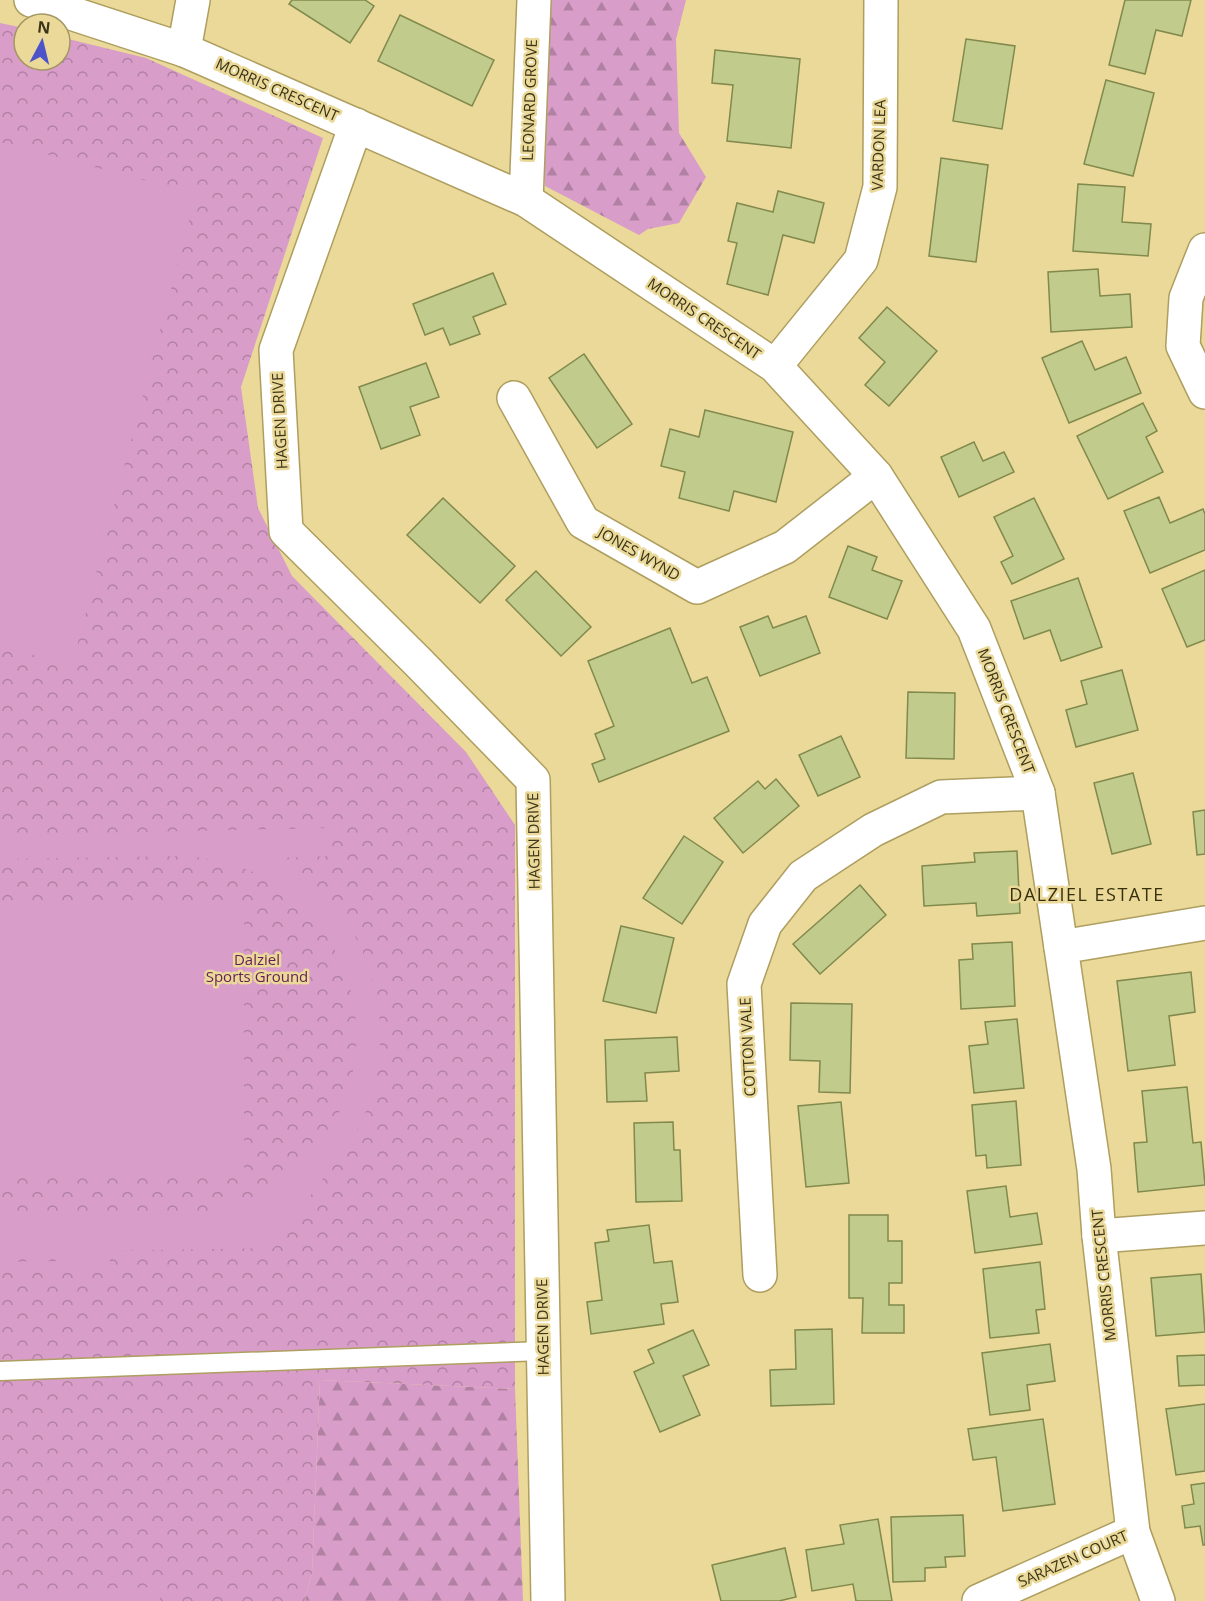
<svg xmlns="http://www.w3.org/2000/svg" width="1205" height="1601" viewBox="0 0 1205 1601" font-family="'Open Sans',sans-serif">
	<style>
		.forest { fill: url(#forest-firs) }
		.park { fill: url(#park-crowns) }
		.garden { fill: #d99dca }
		.building { fill: #c1cb8b; stroke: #81894c; stroke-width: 1.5 }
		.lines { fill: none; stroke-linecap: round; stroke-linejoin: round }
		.service-casing { stroke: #ae9e5f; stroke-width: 21 }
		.minor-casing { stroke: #ae9e5f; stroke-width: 36 }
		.service { stroke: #fff; stroke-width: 18 }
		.minor { stroke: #fff; stroke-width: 33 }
		.labels { text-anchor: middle; stroke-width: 5; stroke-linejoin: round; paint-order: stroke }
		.street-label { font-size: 15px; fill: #3b3419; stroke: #ead998 }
		.park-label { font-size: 15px; fill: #651e59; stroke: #ead998 }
		.quarter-label { font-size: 18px; letter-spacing: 1.5px; fill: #372f0d; stroke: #ead998 }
	</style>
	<defs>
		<pattern id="forest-firs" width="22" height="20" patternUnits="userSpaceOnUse" patternTransform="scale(1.5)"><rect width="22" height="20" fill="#d99dca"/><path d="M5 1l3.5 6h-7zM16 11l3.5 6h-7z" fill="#b181a3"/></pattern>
		<pattern id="park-crowns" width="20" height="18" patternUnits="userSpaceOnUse" patternTransform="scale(1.5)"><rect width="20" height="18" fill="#d99dca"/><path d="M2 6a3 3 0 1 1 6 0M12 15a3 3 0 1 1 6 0" fill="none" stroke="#b181a3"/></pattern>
	</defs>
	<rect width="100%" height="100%" fill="#ead998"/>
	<!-- forest -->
	<g class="forest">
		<path d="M542,0H686L676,39L679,133L706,177L679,223L648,229L639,235L545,186Z"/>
		<path d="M320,1380L515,1389L523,1601H305L312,1573Z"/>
	</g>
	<!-- park -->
	<path class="park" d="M0,23L24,28V60H60V37L146,58L323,138L241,387L258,508L292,576L466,752L515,825V1389L320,1380L312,1573L305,1601H0Z"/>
	<!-- garden -->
	<g class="garden">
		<path d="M0,142L196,194L72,665L0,646Z"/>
		<path d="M328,828L329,856L277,858C293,869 310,880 324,894C382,953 397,1050 360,1124C351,1142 339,1157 327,1173C309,1197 292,1223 274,1248L0,1253V1217L192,1214C218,1209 242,1203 266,1191C293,1176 317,1151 333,1124C382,1038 352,928 265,878C241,865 214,859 187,856L0,859V835Z"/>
		<rect x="0" y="904" width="244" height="267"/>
		<path d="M110,1255V1272L64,1273L63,1268L0,1269V1262L64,1261V1256Z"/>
		<path d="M160,1587V1601H0V1591Z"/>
	</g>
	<!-- building -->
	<g class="building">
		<path d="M292,0H365L374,6L350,43L289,4Z"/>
		<path d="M1125,0H1191L1182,36L1156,30L1145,74L1109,65Z"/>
		<path d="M400,15L494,60L472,106L378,61Z"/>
		<path d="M966,39L1015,46L1002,129L953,121Z"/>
		<path d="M715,50L800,59L791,148L727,141L733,85L712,83Z"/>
		<path d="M1106,80L1154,93L1133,176L1084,164Z"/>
		<path d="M941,158L988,165L976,262L929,256Z"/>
		<path d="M1078,184L1125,187L1122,222L1151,224L1148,256L1073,251Z"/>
		<path d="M778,191L824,203L814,243L783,235L768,295L727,284L737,243L728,241L737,203L773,212Z"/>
		<path d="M1098,269L1100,296L1130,294L1132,327L1051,332L1048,272Z"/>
		<path d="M493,273L506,304L473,317L480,334L450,345L443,328L425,335L413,304Z"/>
		<path d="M887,307L937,351L889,406L865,385L885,362L859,338Z"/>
		<path d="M1082,341L1095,370L1126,357L1141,393L1069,423L1042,358Z"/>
		<path d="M584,354L632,424L597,448L549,378Z"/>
		<path d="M426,363L439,397L410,407L420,435L381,449L359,387Z"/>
		<path d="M1143,403L1157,431L1146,437L1163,472L1108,499L1077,436Z"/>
		<path d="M705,410L793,432L776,502L734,491L729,511L679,498L685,472L661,466L670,429L699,437Z"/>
		<path d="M974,442L983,461L1004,452L1014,472L959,497L941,457Z"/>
		<path d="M1159,497L1170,523L1203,509L1205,514V550L1150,573L1124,511Z"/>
		<path d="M443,498L515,566L480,603L407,535Z"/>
		<path d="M1034,498L1064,559L1012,584L1001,562L1013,556L994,517Z"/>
		<path d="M848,546L877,557L872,570L902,581L887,619L829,597Z"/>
		<path d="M1205,570V640L1187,647L1162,589Z"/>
		<path d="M536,571L591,627L561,656L506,600Z"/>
		<path d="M1078,578L1102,647L1061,661L1050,630L1024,639L1011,601Z"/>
		<path d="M768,616L773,628L806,616L820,653L760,676L740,627Z"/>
		<path d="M670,628L692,683L707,677L729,731L599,782L592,764L605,759L595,734L614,726L588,661Z"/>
		<path d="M1122,670L1138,730L1076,747L1066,710L1087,704L1081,681Z"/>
		<path d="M908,692L955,693L954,759L906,758Z"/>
		<path d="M841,736L860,777L818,796L799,755Z"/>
		<path d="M1133,773L1151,844L1112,854L1094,783Z"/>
		<path d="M776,779L799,806L743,853L714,818L758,781L765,789Z"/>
		<path d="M1205,810V854L1197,855L1193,812Z"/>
		<path d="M684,836L723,862L682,924L643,898Z"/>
		<path d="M1017,851L1020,913L977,916L976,903L924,906L922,866L975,862L974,853Z"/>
		<path d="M860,885L886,915L820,974L793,944Z"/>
		<path d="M621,926L674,938L656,1013L603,1001Z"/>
		<path d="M1012,942L1015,1006L961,1009L959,960L973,959L972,944Z"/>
		<path d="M1191,972L1195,1012L1169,1016L1175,1065L1128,1071L1117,981Z"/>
		<path d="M791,1003L852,1004L850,1093L819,1092L820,1061L790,1060Z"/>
		<path d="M1017,1019L1024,1088L974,1093L969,1046L988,1044L985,1022Z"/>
		<path d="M677,1037L679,1071L645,1073L647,1101L607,1102L605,1040Z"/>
		<path d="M1187,1087L1193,1143L1201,1142L1205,1185L1138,1192L1134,1143L1147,1142L1142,1091Z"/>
		<path d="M1016,1101L1021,1165L987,1168L986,1155L976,1156L972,1105Z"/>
		<path d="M841,1102L849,1183L806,1187L798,1106Z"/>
		<path d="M673,1122L674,1150H680L682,1201L636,1202L634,1123Z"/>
		<path d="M1006,1186L1010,1217L1037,1213L1042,1244L975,1253L967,1191Z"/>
		<path d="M849,1215H888V1241H902V1283H889V1305H904V1333H862L863,1298H849Z"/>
		<path d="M649,1225L654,1263L672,1261L678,1302L661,1304L664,1324L591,1334L587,1302L602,1300L595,1243L609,1241L607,1230Z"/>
		<path d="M1040,1262L1045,1309L1036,1310L1039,1333L990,1338L983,1269Z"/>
		<path d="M1201,1274L1205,1332L1156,1336L1151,1278Z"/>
		<path d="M832,1329L834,1404L771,1406L770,1370L796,1369L795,1330Z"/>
		<path d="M693,1330L709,1365L683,1376L700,1415L660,1432L634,1372L654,1363L648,1350Z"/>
		<path d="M1050,1344L1055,1381L1027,1385L1030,1410L990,1415L982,1353Z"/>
		<path d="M1205,1355V1385L1179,1386L1177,1356Z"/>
		<path d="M1205,1404V1471L1176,1475L1166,1409Z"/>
		<path d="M1043,1419L1055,1504L1003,1511L996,1457L973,1460L968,1429Z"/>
		<path d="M1205,1483V1545H1203L1200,1526L1185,1528L1182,1506L1194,1504L1191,1485Z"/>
		<path d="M963,1515L965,1556L945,1557L946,1567L925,1568V1581L893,1582L891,1517Z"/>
		<path d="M878,1519L892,1601H856L853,1584L812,1591L806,1550L844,1544L840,1525Z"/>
		<path d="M785,1548L796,1597L779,1601H721L712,1565Z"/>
	</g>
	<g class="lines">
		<defs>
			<path id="service" d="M0,1371L543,1351"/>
			<g id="minor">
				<path d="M31,0L184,50L526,200L775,366L876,476L974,629L1038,793L1094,1169L1099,1236L1133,1532L1158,1601"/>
				<path d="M184,50L193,0"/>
				<path d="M356,125L276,350L286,531L418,662L533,780L548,1601"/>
				<path d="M526,200L534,0"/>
				<path d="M1205,250L1186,298L1183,346L1205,392"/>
				<path d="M775,366L861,260L880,187L881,0"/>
				<path d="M514,398L583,522L697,587L785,547L876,476"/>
				<path d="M1061,947L1205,923"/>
				<path d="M1099,1236L1205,1228"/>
				<path d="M760,1275L744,984L765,924L803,876L873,830L941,797L1038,793"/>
				<path d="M979,1601L1133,1532"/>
			</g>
		</defs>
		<!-- service casing -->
		<use href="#service" class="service-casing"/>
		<!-- minor casing -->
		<use href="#minor" class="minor-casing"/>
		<!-- service -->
		<use href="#service" class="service"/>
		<!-- minor -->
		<use href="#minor" class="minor"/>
	</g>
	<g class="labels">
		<!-- street labels -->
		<g class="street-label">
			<text transform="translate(277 90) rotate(24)" y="5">MORRIS CRESCENT</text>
			<text transform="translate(530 100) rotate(-88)" y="5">LEONARD GROVE</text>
			<text transform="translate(879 145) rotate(-88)" y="5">VARDON LEA</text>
			<text transform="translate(704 319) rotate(34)" y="5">MORRIS CRESCENT</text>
			<text transform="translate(280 421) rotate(-93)" y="5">HAGEN DRIVE</text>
			<text transform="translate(639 554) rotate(30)" y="5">JONES WYND</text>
			<text transform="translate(1006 711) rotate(69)" y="5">MORRIS CRESCENT</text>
			<text transform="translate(534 841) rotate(-91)" y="5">HAGEN DRIVE</text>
			<text transform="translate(748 1047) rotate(-93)" y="5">COTTON VALE</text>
			<text transform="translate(1104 1275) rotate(-96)" y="5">MORRIS CRESCENT</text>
			<text transform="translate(543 1327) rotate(-91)" y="5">HAGEN DRIVE</text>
			<text transform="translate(1073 1559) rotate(-24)" y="5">SARAZEN COURT</text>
		</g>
		<!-- park labels -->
		<g class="park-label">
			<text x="257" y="965">Dalziel<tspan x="257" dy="17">Sports Ground</tspan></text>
		</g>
		<!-- quarter labels -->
		<g class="quarter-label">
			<text x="1087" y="901">DALZIEL ESTATE</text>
		</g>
	</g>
	<!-- north arrow -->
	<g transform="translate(42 42) rotate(7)"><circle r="28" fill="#ead998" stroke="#a49765" stroke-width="1.5"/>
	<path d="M0-4.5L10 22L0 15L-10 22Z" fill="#4d54ca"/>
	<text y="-9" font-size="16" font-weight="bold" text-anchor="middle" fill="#3b3419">N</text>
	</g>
</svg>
